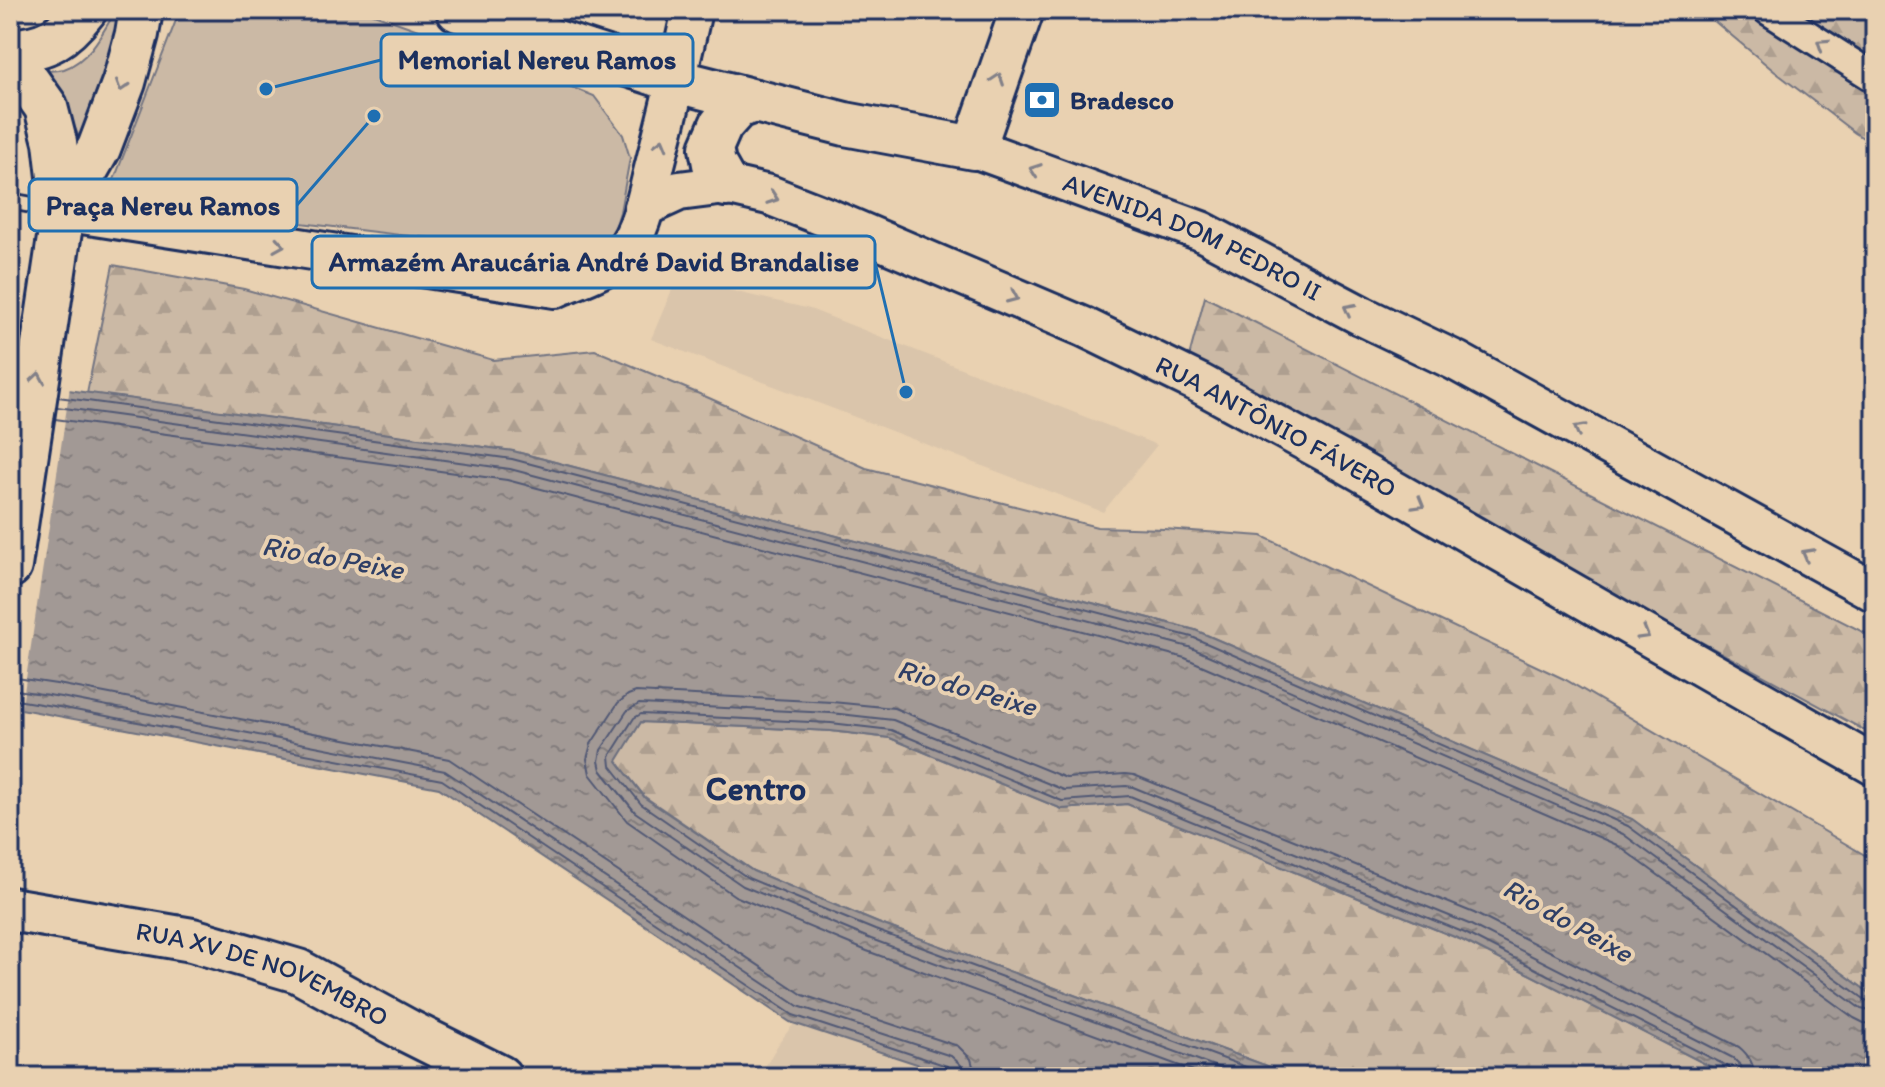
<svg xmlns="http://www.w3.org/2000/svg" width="1885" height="1087" viewBox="0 0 1885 1087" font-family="Itim,sans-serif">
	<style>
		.built { fill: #dac5ab }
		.green { fill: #cbb9a5; stroke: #737482; stroke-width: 2 }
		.forest { fill: url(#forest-firs); stroke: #737482; stroke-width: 2 }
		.water { fill: url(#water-ripples); stroke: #6c6f7f; stroke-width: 2 }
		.pier { fill: #e9d1b1 }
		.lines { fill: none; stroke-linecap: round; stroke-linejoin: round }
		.shore { stroke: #515974; stroke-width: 2 }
		.lane-casing { stroke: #1b2f5e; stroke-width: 20 }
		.street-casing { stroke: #1b2f5e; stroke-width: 34 }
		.secondary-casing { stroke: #1b2f5e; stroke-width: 44 }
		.primary-casing { stroke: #1b2f5e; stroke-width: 48 }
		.lane { stroke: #e9d1b1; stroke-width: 14 }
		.street { stroke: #e9d1b1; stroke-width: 28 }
		.secondary { stroke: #e9d1b1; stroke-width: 38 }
		.primary { stroke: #e9d1b1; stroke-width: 42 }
		.oneway { stroke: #828088 }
		.labels { text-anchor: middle; stroke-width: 8; stroke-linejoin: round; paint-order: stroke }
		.poi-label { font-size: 26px; font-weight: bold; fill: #1b2f5e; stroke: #e9d1b1; text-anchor: start }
		.street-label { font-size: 26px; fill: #1b2f5e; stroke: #e9d1b1 }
		.water-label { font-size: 28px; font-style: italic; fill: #2f3f66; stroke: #e9d1b1 }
		.district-label { font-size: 34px; font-weight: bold; fill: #1b2f5e; stroke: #e9d1b1 }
		.leader { fill: none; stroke: #1f6fb2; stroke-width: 3 }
		.callout-dot { fill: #1f6fb2; stroke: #e9d1b1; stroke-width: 3 }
		.callout { fill: #e9d1b1; stroke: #1f6fb2; stroke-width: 3 }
		.callout-label { font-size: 28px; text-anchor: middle; font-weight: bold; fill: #1b2f5e }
	</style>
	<defs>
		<pattern id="forest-firs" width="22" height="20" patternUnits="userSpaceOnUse" patternTransform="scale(2)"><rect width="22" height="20" fill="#cbb9a5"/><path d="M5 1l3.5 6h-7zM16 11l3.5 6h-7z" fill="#ae9f90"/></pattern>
		<pattern id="water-ripples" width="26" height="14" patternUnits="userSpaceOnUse" patternTransform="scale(2)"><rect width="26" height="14" fill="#a29995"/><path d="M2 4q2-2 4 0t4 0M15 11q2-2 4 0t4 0" fill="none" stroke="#837d7d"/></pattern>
	</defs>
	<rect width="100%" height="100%" fill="#e9d1b1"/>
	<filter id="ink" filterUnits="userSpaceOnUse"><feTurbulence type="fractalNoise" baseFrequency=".0125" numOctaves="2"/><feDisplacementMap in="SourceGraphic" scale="16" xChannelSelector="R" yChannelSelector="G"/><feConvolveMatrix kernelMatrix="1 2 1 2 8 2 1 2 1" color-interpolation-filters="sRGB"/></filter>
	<g filter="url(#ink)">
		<!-- built -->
		<g class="built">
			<path d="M677,278L810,309L1157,445L1103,512L651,339Z"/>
			<path d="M808,1005L1062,1077H759L779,1043Z"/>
		</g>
		<!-- green -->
		<g class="green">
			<path d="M116,10H125L81,141L58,92L37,71C46,71 56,71 64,69C90,60 103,32 116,10Z"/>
			<path d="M180,10H363L534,72L594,96L623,135L630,158L620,212L611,241L573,252L400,235L201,211L105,203Z"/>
		</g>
		<!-- forest -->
		<g class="forest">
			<path d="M1701,10H1875V145L1855,133L1774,71Z"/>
			<path d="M113,265L244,289L493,360L595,350L709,398L866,468L1097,527L1164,529L1262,536L1566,680L1875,861V997L1632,819L1195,630L513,451L87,393Z"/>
			<path d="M1205,297L1875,638V736L1187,364Z"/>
			<path d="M641,722L831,731L890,738L1062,809L1127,804L1462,940L1731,1077H1297L878,923L753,871L645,797L616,761Z"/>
		</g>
		<!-- water -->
		<path class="water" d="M10,382L513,451L1195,630L1632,819L1875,997V1077H1731L1462,940L1127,804L1062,809L890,738L831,731L641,722L617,761L645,798L753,871L878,923L1297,1077H956L790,1022L439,788L10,707Z"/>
		<!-- pier -->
		<path class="pier" d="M10,378L70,387L21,712L10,711Z"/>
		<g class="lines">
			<!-- shore -->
			<g class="shore">
				<path d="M58,397L512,459L1192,637L1628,826L1867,1001L1875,1002"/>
				<path d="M57,407L510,469L1189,647L1623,834L1861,1009L1875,1012"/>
				<path d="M55,419L507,480L1185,658L1617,845L1854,1018L1864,1023L1875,1024"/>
				<path d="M10,677L63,685L449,759L803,995L958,1046L971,1059L976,1077"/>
				<path d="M10,689L61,697L445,771L798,1006L951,1056L961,1065L964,1077"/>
				<path d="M10,699L59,707L442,780L793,1015L947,1066L952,1070L953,1077"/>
				<path d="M1210,1077L867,951L735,896L627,821L590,774L587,759L591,744L618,703L628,695L636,692L832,702L894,708L1066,778L1125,774L1134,775L1474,913L1739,1047C1749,1055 1754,1064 1755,1077"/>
				<path d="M1244,1077L871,939L743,886L635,812L601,770L599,761L601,750L627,711L639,704L831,713L893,720L1064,790L1126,786L1133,787L1469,924L1733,1058L1741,1066L1743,1077"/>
				<path d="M1273,1077L875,930L748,878L641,804L611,766L610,756L634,718L641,714L831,723L891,730L1062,801L1130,796L1465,933L1727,1066L1732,1071L1733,1077"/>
			</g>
			<defs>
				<path id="lane" d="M10,201L59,210"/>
				<path id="street" d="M1768,10L1875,78"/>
				<g id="secondary">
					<path id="s1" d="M974,148L1201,231L1362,316L1456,361L1875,592"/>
					<path id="s2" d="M644,207L679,191L726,185L769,195L828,218L1084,327L1199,383L1344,462L1875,766"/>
					<path d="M63,211L555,288C578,278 607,270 624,251C642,231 648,191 655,165C668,113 681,62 692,10"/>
				</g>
				<g id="primary">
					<path d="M458,10L677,81L845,124L974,148L1022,10"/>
					<path d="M10,51C47,48 63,38 85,10"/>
					<path d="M10,65L19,69L46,107L55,142L63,211"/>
					<path d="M726,185L714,164L711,148L721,125L737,107L754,101"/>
					<path d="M10,566L63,211L99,148L124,82L137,34L141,10"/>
					<path id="s3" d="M10,909L192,940L298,971L408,1031L500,1077"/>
				</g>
			</defs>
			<!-- lane casing -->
			<use href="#lane" class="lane-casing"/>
			<!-- street casing -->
			<use href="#street" class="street-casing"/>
			<!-- secondary casing -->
			<use href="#secondary" class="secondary-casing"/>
			<!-- primary casing -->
			<use href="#primary" class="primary-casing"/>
			<!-- lane -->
			<use href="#lane" class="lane"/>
			<!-- street -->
			<use href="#street" class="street"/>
			<!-- secondary -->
			<use href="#secondary" class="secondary"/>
			<!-- primary -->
			<use href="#primary" class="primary"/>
		</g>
		<!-- one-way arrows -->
		<defs><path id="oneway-chevron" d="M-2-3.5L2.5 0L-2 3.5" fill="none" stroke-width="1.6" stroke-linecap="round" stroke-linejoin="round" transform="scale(2)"/></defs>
		<g class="oneway">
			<use href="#oneway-chevron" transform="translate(1822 44) rotate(-147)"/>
			<use href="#oneway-chevron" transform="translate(998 79) rotate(-71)"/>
			<use href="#oneway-chevron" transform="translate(122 86) rotate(108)"/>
			<use href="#oneway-chevron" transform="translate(661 144) rotate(-75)"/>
			<use href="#oneway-chevron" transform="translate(1035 170) rotate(-161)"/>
			<use href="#oneway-chevron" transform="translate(773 198) rotate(19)"/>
			<use href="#oneway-chevron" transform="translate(279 245) rotate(9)"/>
			<use href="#oneway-chevron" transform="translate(1013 297) rotate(23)"/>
			<use href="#oneway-chevron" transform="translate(1349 309) rotate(-152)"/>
			<use href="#oneway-chevron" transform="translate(38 378) rotate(-81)"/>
			<use href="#oneway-chevron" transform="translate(1579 429) rotate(-151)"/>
			<use href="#oneway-chevron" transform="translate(1419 504) rotate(30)"/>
			<use href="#oneway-chevron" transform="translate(1807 554) rotate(-151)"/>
			<use href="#oneway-chevron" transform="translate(1644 634) rotate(30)"/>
		</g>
	</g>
	<!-- icons -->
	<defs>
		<symbol id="bank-square" viewBox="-11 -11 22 22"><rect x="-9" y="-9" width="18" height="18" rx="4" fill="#1f6fb2" stroke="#e9d1b1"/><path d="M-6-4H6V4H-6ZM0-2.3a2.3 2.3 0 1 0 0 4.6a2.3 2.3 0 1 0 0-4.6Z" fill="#fff"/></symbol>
	</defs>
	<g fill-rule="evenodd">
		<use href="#bank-square" x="1020" y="78" width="44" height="44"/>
	</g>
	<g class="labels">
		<!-- poi labels -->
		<g class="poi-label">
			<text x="1070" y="109">Bradesco</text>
		</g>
		<!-- street labels -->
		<g class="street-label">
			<text dy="9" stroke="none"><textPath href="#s1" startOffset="236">AVENIDA DOM PEDRO II</textPath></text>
			<text dy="9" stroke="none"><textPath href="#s2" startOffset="688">RUA ANTÔNIO FÁVERO</textPath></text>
			<text dy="9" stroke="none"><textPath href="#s3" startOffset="262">RUA XV DE NOVEMBRO</textPath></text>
		</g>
		<!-- water labels -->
		<g class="water-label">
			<text transform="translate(333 557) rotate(10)" y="10">Rio do Peixe</text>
			<text transform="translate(967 687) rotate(16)" y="10">Rio do Peixe</text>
			<text transform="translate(1568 920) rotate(29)" y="10">Rio do Peixe</text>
		</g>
		<!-- district labels -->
		<g class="district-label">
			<text x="756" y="800">Centro</text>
		</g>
	</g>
	<!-- callouts -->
	<path class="leader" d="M266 89L381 60M374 116L297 205M906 392L875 262"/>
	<g class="callout-dot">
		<circle cx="266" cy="89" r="8"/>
		<circle cx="374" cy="116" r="8"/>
		<circle cx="906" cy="392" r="8"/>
	</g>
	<g class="callout">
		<rect x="381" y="34" width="312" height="52" rx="8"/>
		<rect x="29" y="179" width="268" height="52" rx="8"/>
		<rect x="312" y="236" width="563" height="52" rx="8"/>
	</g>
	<g class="callout-label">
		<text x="537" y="69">Memorial Nereu Ramos</text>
		<text x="163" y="215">Praça Nereu Ramos</text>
		<text x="594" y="271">Armazém Araucária André David Brandalise</text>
	</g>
	<!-- margin -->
	<rect width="1885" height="1087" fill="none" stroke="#e9d1b1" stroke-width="40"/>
	<rect x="20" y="20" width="1845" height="1047" fill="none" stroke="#1b2f5e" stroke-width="3" filter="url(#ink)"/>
</svg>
